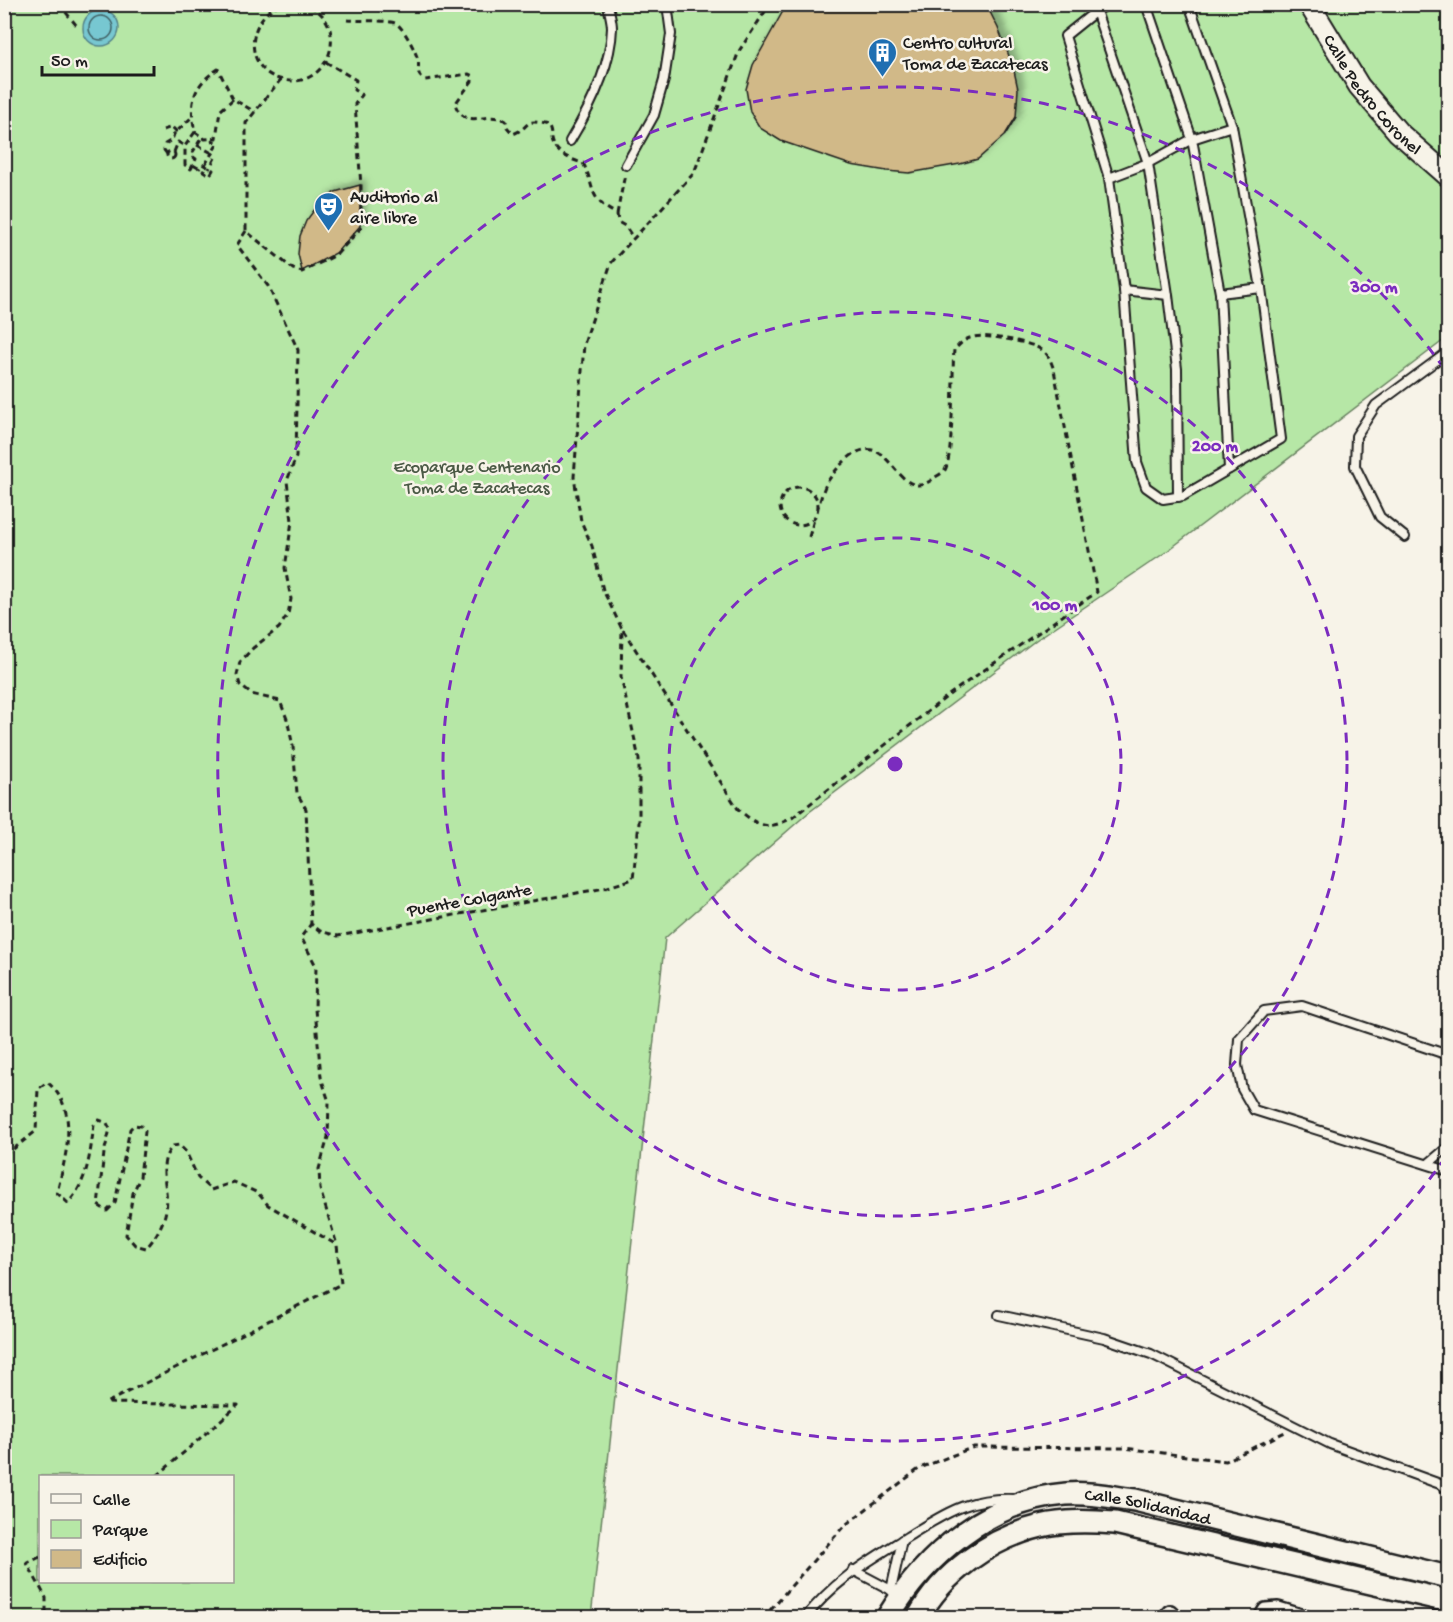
<svg xmlns="http://www.w3.org/2000/svg" width="1453" height="1622" viewBox="0 0 1453 1622" font-family="'Gochi Hand',sans-serif">
	<style>
		.green { fill: #b6e7a6; stroke: #698261; stroke-width: 1.5; fill-rule: evenodd }
		.water { fill: #77c7d1; stroke: #538389; stroke-width: 1.5 }
		.lines { fill: none; stroke-linecap: round; stroke-linejoin: round }
		.shore { stroke: #406064; stroke-width: 1.5 }
		.building { fill: #d1b988; stroke: #1c1c1c; stroke-width: 1.5; filter: url(#shadow) }
		.service-casing { stroke: #1c1c1c; stroke-width: 12 }
		.minor-casing { stroke: #1c1c1c; stroke-width: 20 }
		.tertiary-casing { stroke: #1c1c1c; stroke-width: 24 }
		.secondary-casing { stroke: #1c1c1c; stroke-width: 26 }
		.path { stroke: #1c1c1c; stroke-width: 3; stroke-dasharray: 6 4.5; stroke-linecap: butt }
		.service { stroke: #f7f3e8; stroke-width: 8 }
		.minor { stroke: #f7f3e8; stroke-width: 15 }
		.tertiary { stroke: #f7f3e8; stroke-width: 20 }
		.secondary { stroke: #f7f3e8; stroke-width: 21 }
		.ring { fill: none; stroke: #7b2cbf; stroke-width: 3; stroke-dasharray: 10 8 }
		.labels { text-anchor: middle; stroke-width: 5; stroke-linejoin: round; paint-order: stroke }
		.poi-label { font-size: 18px; fill: #1c1c1c; stroke: #f7f3e8; text-anchor: start }
		.street-label { font-size: 18px; fill: #1c1c1c; stroke: #f7f3e8 }
		.park-label { font-size: 18px; fill: #4a5945; stroke: #f7f3e8 }
		.centre { fill: #7b2cbf; stroke: #f7f3e8; stroke-width: 3 }
		.ring-label { font-size: 18px; text-anchor: middle; font-weight: bold; fill: #7b2cbf; stroke: #f7f3e8; stroke-width: 5; stroke-linejoin: round; paint-order: stroke }
	</style>
	<defs>
		<filter id="shadow"><feDropShadow dx="5.5" dy="-5.5" stdDeviation="3" flood-color="#0004"/></filter>
	</defs>
	<rect width="100%" height="100%" fill="#f7f3e8"/>
	<filter id="ink" filterUnits="userSpaceOnUse"><feTurbulence type="fractalNoise" baseFrequency=".0167" numOctaves="2"/><feDisplacementMap in="SourceGraphic" scale="12" xChannelSelector="R" yChannelSelector="G"/><feConvolveMatrix kernelMatrix="1 2 1 2 8 2 1 2 1" color-interpolation-filters="sRGB"/></filter>
	<g filter="url(#ink)">
		<!-- green -->
		<path class="green" d="M5,5H1448V337L1166,552L1036,640L808,813L665,938L591,1617L5,1618ZM40,1476H232V1582H40Z"/>
		<!-- water -->
		<circle class="water" cx="101" cy="28" r="18"/>
		<g class="lines">
			<!-- shore -->
			<circle class="shore" cx="101" cy="28" r="12"/>
		</g>
		<!-- building -->
		<g class="building">
			<path d="M787,4H986L998,28L1013,66L1018,89L1016,117L1005,135L978,159L960,164L909,173L887,171L851,165L781,141L760,128L750,112L746,89L753,65Z"/>
			<path d="M360,185V226L336,253L302,271L298,254L300,236L306,221L318,205L335,192Z"/>
		</g>
		<g class="lines">
			<defs>
				<g id="service">
					<path d="M1109,4L1096,11L1065,36L1109,178L1124,290L1137,462L1146,487L1163,499L1183,496L1281,439L1261,288L1232,126L1189,4"/>
					<path d="M1146,4L1192,139L1220,293L1229,469"/>
					<path d="M1096,11L1148,163L1168,295L1177,369L1178,497"/>
					<path d="M570,141C590,108 611,67 612,28C612,20 609,12 608,4"/>
					<path d="M626,165L654,115L664,80L671,34L667,4"/>
					<path d="M1109,178L1148,163L1192,139L1232,126"/>
					<path d="M1124,290L1168,295"/>
					<path d="M1220,293L1261,288"/>
					<path d="M1405,537L1380,517L1355,466L1356,436L1376,405L1448,352"/>
					<path d="M1448,1055L1302,1006L1264,1011L1239,1039L1237,1065L1242,1089L1254,1110L1448,1171"/>
					<path d="M1428,1164L1448,1147"/>
					<path d="M999,1315L1104,1338L1151,1354L1330,1444L1440,1484L1448,1490"/>
					<path d="M853,1570L891,1590L897,1598"/>
					<path d="M891,1590L902,1540"/>
					<path d="M805,1618C835,1580 867,1562 907,1537C925,1526 944,1513 964,1506C981,1500 997,1498 1015,1499"/>
				</g>
				<g id="minor">
					<path d="M1167,1618L1170,1613"/>
					<path d="M1262,1618L1266,1611L1278,1610L1304,1618"/>
				</g>
				<g id="tertiary">
					<path id="s1" d="M1309,4L1359,86L1398,132L1448,176"/>
				</g>
				<g id="secondary">
					<path id="s2" d="M887,1618C926,1554 989,1500 1066,1494C1089,1492 1112,1497 1135,1500L1448,1577"/>
					<path d="M918,1618C942,1573 991,1538 1041,1526C1065,1520 1090,1521 1115,1523L1448,1601"/>
				</g>
			</defs>
			<!-- service casing -->
			<use href="#service" class="service-casing"/>
			<!-- minor casing -->
			<use href="#minor" class="minor-casing"/>
			<!-- tertiary casing -->
			<use href="#tertiary" class="tertiary-casing"/>
			<!-- secondary casing -->
			<use href="#secondary" class="secondary-casing"/>
			<!-- path -->
			<g class="path">
				<path d="M59,4L77,26"/>
				<path d="M280,4C245,20 243,71 283,80C331,90 352,21 305,4"/>
				<path d="M347,20C358,21 386,20 395,23C403,26 416,52 418,60C420,69 415,75 425,80L469,74L473,76L472,81L455,104C465,132 488,109 506,121L507,127L513,134C532,127 522,117 549,125C552,131 552,133 552,139C554,153 571,160 583,163C596,187 586,198 617,214L618,222L625,226L634,239"/>
				<path d="M281,79L246,123V231L293,269L302,272L336,255L361,228V186L355,104L362,95L354,90L356,80L326,62"/>
				<path d="M233,99L220,111L216,138L205,139L195,132C189,103 192,86 218,69L233,99L255,112"/>
				<path d="M163,130L172,127L177,132"/>
				<path d="M195,132L185,146V165L191,169L196,159L191,155L202,137"/>
				<path d="M197,145L212,153L218,143L211,140"/>
				<circle cx="171" cy="155" r="4"/>
				<path d="M174,152L178,142L185,146"/>
				<path d="M167,154L164,150L165,144L172,140L174,134L192,117"/>
				<path d="M193,165L210,175L213,170L202,164L199,169"/>
				<path d="M205,165L212,153L216,156L209,169"/>
				<path d="M617,214L625,174"/>
				<path d="M246,231L237,245L268,286L298,350L296,457L287,481L292,521L285,568L291,599L288,614L279,628L253,648L240,662L237,675L240,685L251,694L280,701L287,719L293,746L297,793L306,809L311,924L320,931L338,936L605,888L633,879L639,823V759L621,677L622,629L603,590L592,546L581,521L574,477L584,344L611,263L694,173L739,51L770,4"/>
				<circle cx="799" cy="506" r="19"/>
				<path d="M809,537L815,516"/>
				<path d="M623,630L738,809C759,827 766,831 792,818L954,691L1097,592L1054,370C1051,362 1049,354 1042,350C1032,342 986,334 974,337C965,338 960,344 954,350C952,372 954,455 945,470C943,473 937,476 934,478C908,500 897,464 879,453C860,440 838,466 828,481C823,488 821,499 818,507"/>
				<path d="M4,1154L11,1151L36,1131L38,1089L47,1082C81,1110 65,1157 57,1193L68,1203C88,1181 90,1154 94,1125L99,1120L107,1123L110,1129L104,1153L98,1205L107,1211L115,1203L130,1129L134,1125L141,1126L145,1131L140,1177L133,1193L126,1235L135,1245L146,1248C155,1239 164,1223 166,1210C170,1189 155,1164 173,1146L179,1145L186,1152L198,1178L211,1190L234,1182L258,1193L268,1205L337,1245"/>
				<path d="M157,1476L238,1405L106,1403L341,1284L337,1245L320,1189L319,1169L328,1137L329,1102L321,1077L315,1009L316,966L301,937L311,924"/>
				<path d="M40,1557L27,1563L46,1598V1618"/>
				<path d="M763,1618L844,1526L920,1468L974,1447L1124,1448L1226,1461L1285,1432"/>
			</g>
			<!-- service -->
			<use href="#service" class="service"/>
			<!-- minor -->
			<use href="#minor" class="minor"/>
			<!-- tertiary -->
			<use href="#tertiary" class="tertiary"/>
			<!-- secondary -->
			<use href="#secondary" class="secondary"/>
		</g>
	</g>
	<!-- distance rings -->
	<g class="ring">
		<circle cx="895" cy="764" r="226"/>
		<circle cx="895" cy="764" r="452"/>
		<path d="M1446 1157A677 677 0 1 1 1446 371"/>
	</g>
	<!-- icons -->
	<defs>
		<symbol id="building-pin" viewBox="-11 -11 22 30"><path d="M0 17L-7.5 6A9.5 9.5 0 1 1 7.5 6Z" fill="#1f6fb2" stroke="#f7f3e8"/><path d="M-4-6H4V6H1V3H-1V6H-4ZM-2.5-4.3h1.7v1.8h-1.7ZM.8-4.3h1.7v1.8H.8ZM-2.5-1h1.7V.8h-1.7ZM.8-1h1.7V.8H.8Z" fill="#fff"/></symbol>
		<symbol id="theatre-pin" viewBox="-11 -11 22 30"><path d="M0 17L-7.5 6A9.5 9.5 0 1 1 7.5 6Z" fill="#1f6fb2" stroke="#f7f3e8"/><path d="M-5-5.5Q0-4 5-5.5V0Q5 5 0 6Q-5 5-5 0ZM-3.3-2.5H-1v1.5H-3.3ZM1-2.5H3.3v1.5H1ZM-2.8 1Q0 5.5 2.8 1Z" fill="#fff"/></symbol>
	</defs>
	<g fill-rule="evenodd">
		<use href="#building-pin" x="866" y="36" width="33" height="45"/>
		<use href="#theatre-pin" x="312" y="190" width="33" height="45"/>
	</g>
	<g class="labels">
		<!-- poi labels -->
		<g class="poi-label">
			<text x="903" y="48">Centro cultural<tspan x="903" dy="21">Toma de Zacatecas</tspan></text>
			<text x="350" y="202">Auditorio al<tspan x="350" dy="21">aire libre</tspan></text>
		</g>
		<!-- street labels -->
		<g class="street-label">
			<text dy="6" stroke="none"><textPath href="#s1" startOffset="111">Calle Pedro Coronel</textPath></text>
			<text transform="translate(469 899) rotate(-10)" y="6">Puente Colgante</text>
			<text dy="6" stroke="none"><textPath href="#s2" startOffset="309">Calle Solidaridad</textPath></text>
		</g>
		<!-- park labels -->
		<g class="park-label">
			<text x="477" y="472">Ecoparque Centenario<tspan x="477" dy="21">Toma de Zacatecas</tspan></text>
		</g>
	</g>
	<circle cx="895" cy="764" r="9" class="centre"/>
	<g class="ring-label">
		<text x="1374" y="292">300 m</text>
		<text x="1215" y="451">200 m</text>
		<text x="1055" y="610">100 m</text>
	</g>
	<!-- margin -->
	<rect width="1453" height="1622" fill="none" stroke="#f7f3e8" stroke-width="24"/>
	<rect x="12" y="12" width="1429" height="1598" fill="none" stroke="#1c1c1c" stroke-width="2" filter="url(#ink)"/>
	<!-- legend -->
	<rect x="39" y="1475" width="195" height="108" fill="#f7f3e8" stroke="#9f9d96" stroke-width="1.5"/>
	<rect x="51" y="1494" width="30" height="9" fill="#f7f3e8" stroke="#9f9d96" stroke-width="1.5"/>
	<text x="93" y="1505" font-size="18" fill="#1c1c1c">Calle</text>
	<rect x="51" y="1520" width="30" height="18" fill="#b6e7a6" stroke="#9f9d96" stroke-width="1.5"/>
	<text x="93" y="1535" font-size="18" fill="#1c1c1c">Parque</text>
	<rect x="51" y="1550" width="30" height="18" fill="#d1b988" stroke="#9f9d96" stroke-width="1.5"/>
	<text x="93" y="1565" font-size="18" fill="#1c1c1c">Edificio</text>
	<!-- scale -->
	<path d="M42 66v9h112v-9" fill="none" stroke="#1c1c1c" stroke-width="3"/>
	<text x="51" y="66" font-size="18" fill="#1c1c1c" stroke="#f7f3e8" stroke-width="4.5" paint-order="stroke">50 m</text>
</svg>
